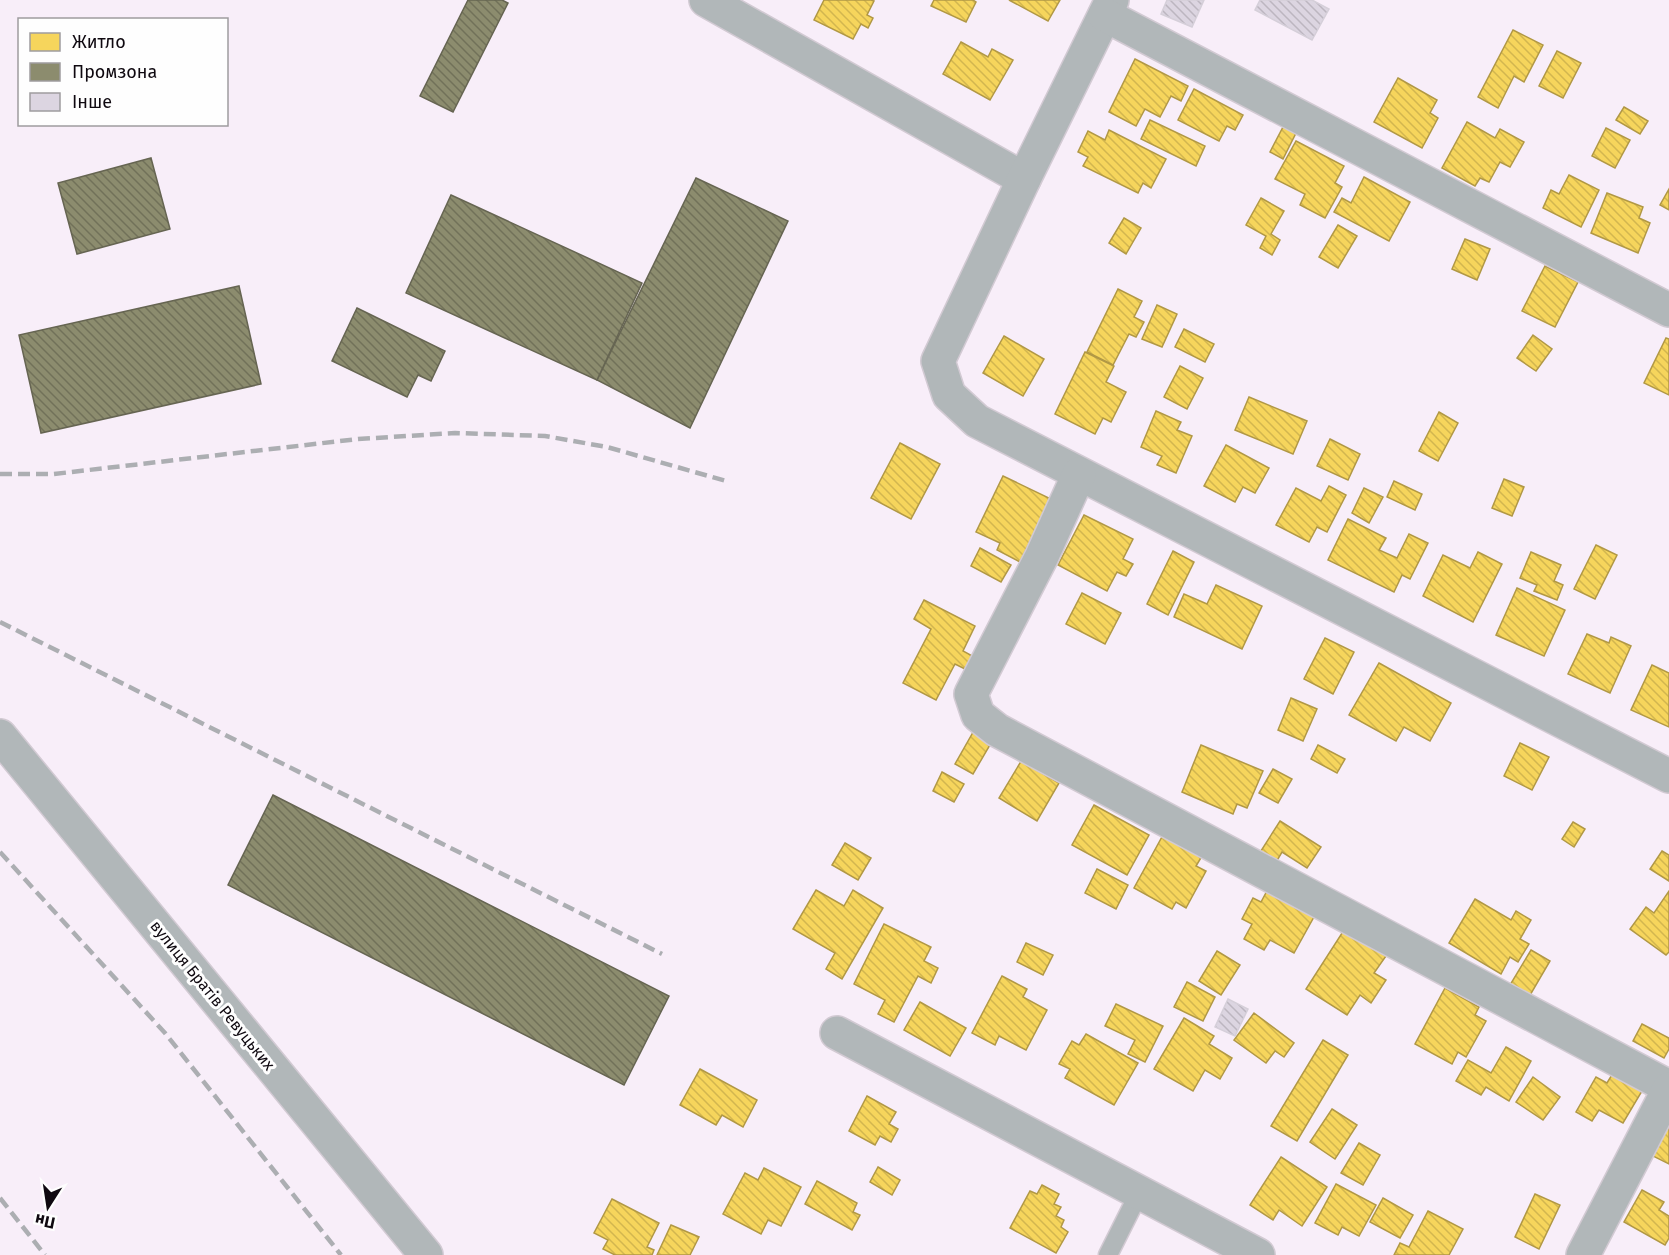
<svg xmlns="http://www.w3.org/2000/svg" width="1669" height="1255" viewBox="0 0 1669 1255" font-family="'Fira Sans',sans-serif">
	<style>
		.homes { fill: url(#homes-back-hatch); stroke: #b19845; stroke-width: 1.5 }
		.industry { fill: url(#industry-back-hatch); stroke: #666552; stroke-width: 1.5 }
		.building { fill: url(#building-back-hatch); stroke: #d5cfd9; stroke-width: 1.5 }
		.lines { fill: none; stroke-linecap: round; stroke-linejoin: round }
		.service-casing { stroke: #d2cad3; stroke-width: 21 }
		.minor-casing { stroke: #d2cad3; stroke-width: 36 }
		.service { stroke: #b1b7b9; stroke-width: 18 }
		.minor { stroke: #b1b7b9; stroke-width: 33 }
		.rail { stroke: #acaeb2; stroke-width: 4.5; stroke-dasharray: 12 6; stroke-linecap: butt }
		.labels { text-anchor: middle; stroke-width: 6; stroke-linejoin: round; paint-order: stroke }
		.street-label { font-size: 16px; fill: #0f0910; stroke: #fefefe }
	</style>
	<defs>
		<pattern id="homes-back-hatch" width="6" height="6" patternUnits="userSpaceOnUse" patternTransform="scale(1.5)"><rect width="6" height="6" fill="#f6d55c"/><path d="M-1 5l2 2M0 0l6 6M5-1l2 2" fill="none" stroke="#d2b64f"/></pattern>
		<pattern id="industry-back-hatch" width="6" height="6" patternUnits="userSpaceOnUse" patternTransform="scale(1.5)"><rect width="6" height="6" fill="#8c8c6e"/><path d="M-1 5l2 2M0 0l6 6M5-1l2 2" fill="none" stroke="#717159"/></pattern>
		<pattern id="building-back-hatch" width="6" height="6" patternUnits="userSpaceOnUse" patternTransform="scale(1.5)"><rect width="6" height="6" fill="#dcd5e1"/><path d="M-1 5l2 2M0 0l6 6M5-1l2 2" fill="none" stroke="#bcb6c0"/></pattern>
	</defs>
	<rect width="100%" height="100%" fill="#f8eef9"/>
	<!-- homes -->
	<g class="homes">
		<path d="M824,0H871L874,1L867,15L873,18L868,28L861,24L853,39L814,20Z"/>
		<path d="M934,0H973L976,2L966,22L931,6Z"/>
		<path d="M1009,0H1060L1048,21Z"/>
		<path d="M1513,30L1543,45L1524,82L1514,76L1498,108L1478,97Z"/>
		<path d="M961,42L988,57L992,49L1013,60L990,100L943,74Z"/>
		<path d="M1557,51L1581,63L1563,98L1539,86Z"/>
		<path d="M1135,59L1188,86L1181,101L1171,96L1160,117L1145,109L1136,126L1109,112Z"/>
		<path d="M1398,78L1437,100L1430,113L1438,118L1422,148L1374,122Z"/>
		<path d="M1194,89L1243,115L1235,130L1227,126L1219,141L1178,120Z"/>
		<path d="M1624,107L1648,121L1640,134L1616,120Z"/>
		<path d="M1150,120L1205,146L1196,166L1141,139Z"/>
		<path d="M1467,122L1495,138L1500,129L1524,142L1510,167L1500,162L1489,182L1480,178L1475,186L1442,168Z"/>
		<path d="M1283,127L1296,133L1283,159L1270,152Z"/>
		<path d="M1606,128L1630,140L1615,168L1592,156Z"/>
		<path d="M1109,130L1166,159L1151,188L1143,183L1138,193L1083,166L1088,157L1078,152L1088,131L1105,140Z"/>
		<path d="M1296,141L1344,166L1335,183L1342,187L1325,218L1300,205L1305,194L1275,179Z"/>
		<path d="M1569,175L1599,190L1581,227L1543,208L1551,190L1559,194Z"/>
		<path d="M1364,177L1410,202L1389,241L1334,212L1342,198L1351,203Z"/>
		<path d="M1669,189V210L1660,205Z"/>
		<path d="M1607,193L1643,207L1639,218L1650,223L1638,253L1591,233Z"/>
		<path d="M1261,198L1284,211L1271,234L1280,240L1272,255L1260,248L1266,236L1246,225Z"/>
		<path d="M1124,218L1141,228L1126,254L1109,243Z"/>
		<path d="M1338,225L1357,236L1338,268L1319,257Z"/>
		<path d="M1465,239L1490,249L1477,280L1452,269Z"/>
		<path d="M1545,266L1578,282L1555,327L1522,311Z"/>
		<path d="M1118,289L1142,301L1134,317L1144,322L1136,337L1129,334L1113,365L1087,352Z"/>
		<path d="M1157,305L1177,314L1162,347L1142,339Z"/>
		<path d="M1184,329L1214,344L1205,362L1175,347Z"/>
		<path d="M1533,335L1552,349L1536,371L1517,358Z"/>
		<path d="M1004,336L1044,359L1023,396L983,373Z"/>
		<path d="M1666,338L1669,339V395L1644,383Z"/>
		<path d="M1085,352L1114,366L1106,382L1126,392L1111,422L1103,418L1095,434L1055,414Z"/>
		<path d="M1180,366L1203,378L1187,409L1164,397Z"/>
		<path d="M1249,397L1307,421L1293,454L1235,430Z"/>
		<path d="M1156,411L1181,422L1177,430L1192,436L1176,473L1157,465L1162,456L1141,447Z"/>
		<path d="M1439,412L1458,423L1438,461L1419,451Z"/>
		<path d="M1330,439L1360,454L1348,480L1317,466Z"/>
		<path d="M900,443L940,464L911,519L871,498Z"/>
		<path d="M1226,445L1269,468L1255,493L1243,487L1235,502L1204,486Z"/>
		<path d="M1003,476L1051,499L1020,562L997,550L1000,543L976,532Z"/>
		<path d="M1504,479L1524,487L1512,516L1492,508Z"/>
		<path d="M1394,481L1422,494L1415,510L1387,497Z"/>
		<path d="M1329,486L1346,495L1327,532L1317,527L1309,542L1276,525L1296,488L1321,501Z"/>
		<path d="M1364,488L1383,497L1369,523L1352,513Z"/>
		<path d="M1084,515L1133,539L1123,559L1133,564L1126,576L1117,572L1107,591L1058,565Z"/>
		<path d="M1348,519L1386,538L1379,550L1397,558L1409,534L1428,543L1410,579L1402,575L1394,592L1328,560Z"/>
		<path d="M1596,545L1617,555L1595,599L1574,589Z"/>
		<path d="M980,548L1011,565L1001,582L971,566Z"/>
		<path d="M1173,551L1194,562L1168,615L1147,604Z"/>
		<path d="M1478,552L1502,564L1473,622L1423,596L1443,555L1470,568Z"/>
		<path d="M1531,552L1561,565L1554,581L1563,585L1557,600L1534,591L1537,585L1520,578Z"/>
		<path d="M1216,585L1262,606L1242,649L1174,617L1184,594L1207,604Z"/>
		<path d="M1517,588L1565,610L1544,656L1496,635Z"/>
		<path d="M1082,593L1121,613L1105,644L1066,624Z"/>
		<path d="M924,600L975,626L963,651L976,658L969,671L955,664L936,700L903,683L931,629L914,619Z"/>
		<path d="M1587,634L1609,643L1611,637L1631,646L1610,693L1568,674Z"/>
		<path d="M1325,638L1354,652L1333,694L1304,679Z"/>
		<path d="M1379,663L1451,703L1430,741L1404,727L1396,741L1349,715Z"/>
		<path d="M1652,665L1669,673V727L1631,710Z"/>
		<path d="M1291,698L1317,709L1303,741L1278,730Z"/>
		<path d="M976,727L994,738L973,774L955,764Z"/>
		<path d="M1520,743L1549,757L1532,790L1504,776Z"/>
		<path d="M1201,745L1263,771L1247,808L1237,804L1233,814L1182,792Z"/>
		<path d="M1318,745L1345,759L1337,773L1311,759Z"/>
		<path d="M1026,753L1040,761L1035,769L1059,783L1037,821L999,798Z"/>
		<path d="M1273,769L1292,779L1278,803L1259,793Z"/>
		<path d="M942,772L964,784L954,802L933,791Z"/>
		<path d="M1094,805L1149,835L1127,875L1072,845Z"/>
		<path d="M1280,821L1321,847L1307,868L1282,852L1275,864L1259,854Z"/>
		<path d="M1573,822L1585,829L1574,847L1562,839Z"/>
		<path d="M1163,835L1202,856L1196,866L1206,871L1186,908L1176,902L1172,909L1134,888Z"/>
		<path d="M845,843L871,858L858,880L832,865Z"/>
		<path d="M1662,851L1669,855V881L1650,869Z"/>
		<path d="M1097,869L1128,885L1116,909L1085,893Z"/>
		<path d="M1268,889L1315,915L1294,953L1270,940L1264,950L1244,939L1252,924L1242,919L1253,898L1261,902Z"/>
		<path d="M816,890L844,906L853,890L883,908L842,979L826,969L835,953L793,929Z"/>
		<path d="M1669,891V952L1666,955L1630,929L1646,907L1654,913Z"/>
		<path d="M1475,899L1511,920L1516,911L1531,920L1520,939L1529,944L1518,962L1510,957L1501,974L1449,943Z"/>
		<path d="M884,924L931,947L924,961L938,968L931,983L918,976L894,1022L878,1014L885,1000L854,984Z"/>
		<path d="M1344,930L1386,956L1374,973L1386,980L1371,1003L1360,995L1347,1015L1306,989Z"/>
		<path d="M1026,943L1053,955L1043,975L1017,962Z"/>
		<path d="M1531,950L1550,961L1529,997L1510,985Z"/>
		<path d="M1217,951L1240,965L1221,995L1199,981Z"/>
		<path d="M1002,976L1027,989L1023,997L1047,1010L1026,1050L999,1036L995,1045L972,1033Z"/>
		<path d="M1187,982L1215,997L1203,1021L1174,1007Z"/>
		<path d="M1445,988L1479,1007L1475,1015L1486,1021L1466,1057L1458,1052L1452,1064L1415,1044Z"/>
		<path d="M920,1002L966,1028L950,1056L904,1030Z"/>
		<path d="M1116,1004L1163,1026L1145,1062L1128,1054L1135,1040L1105,1026Z"/>
		<path d="M1254,1013L1294,1043L1284,1057L1275,1051L1266,1063L1234,1040Z"/>
		<path d="M1184,1018L1214,1036L1209,1044L1232,1058L1220,1079L1205,1070L1193,1091L1154,1069Z"/>
		<path d="M1642,1024L1669,1038V1049L1664,1058L1633,1041Z"/>
		<path d="M1086,1034L1138,1063L1114,1105L1065,1078L1070,1069L1059,1064L1072,1041L1079,1045Z"/>
		<path d="M1323,1040L1348,1055L1297,1141L1271,1126Z"/>
		<path d="M1506,1047L1531,1061L1509,1101L1486,1087L1481,1095L1456,1081L1468,1060L1491,1073Z"/>
		<path d="M700,1069L757,1100L743,1127L722,1115L716,1125L680,1105Z"/>
		<path d="M1613,1073L1642,1091L1623,1123L1599,1110L1592,1121L1576,1112L1596,1077L1607,1083Z"/>
		<path d="M1533,1077L1560,1097L1543,1120L1516,1102Z"/>
		<path d="M867,1096L896,1112L889,1124L898,1129L891,1142L880,1136L875,1145L849,1131Z"/>
		<path d="M1332,1109L1357,1125L1335,1159L1310,1142Z"/>
		<path d="M1669,1111V1164L1647,1153Z"/>
		<path d="M1359,1143L1380,1155L1363,1185L1341,1173Z"/>
		<path d="M1281,1157L1327,1187L1302,1226L1279,1210L1273,1220L1250,1205Z"/>
		<path d="M878,1167L900,1180L892,1195L870,1182Z"/>
		<path d="M764,1168L801,1187L781,1226L768,1220L761,1234L723,1214L745,1173L758,1180Z"/>
		<path d="M817,1181L857,1203L853,1212L860,1215L852,1230L805,1204Z"/>
		<path d="M1336,1184L1376,1205L1359,1236L1342,1227L1338,1235L1315,1223Z"/>
		<path d="M1042,1185L1059,1194L1054,1204L1061,1207L1056,1216L1064,1220L1061,1227L1068,1232L1056,1253L1010,1228L1030,1191L1037,1194Z"/>
		<path d="M1642,1190L1664,1202L1659,1210L1669,1216V1238L1665,1245L1624,1222Z"/>
		<path d="M1535,1194L1560,1205L1539,1249L1515,1237Z"/>
		<path d="M1383,1198L1413,1215L1400,1238L1370,1222Z"/>
		<path d="M612,1199L659,1223L647,1247L654,1250L652,1255H615L603,1249L608,1240L594,1233Z"/>
		<path d="M1428,1211L1463,1229L1449,1255H1394L1400,1243L1409,1247Z"/>
		<path d="M671,1225L699,1237L690,1255H657Z"/>
	</g>
	<!-- industry -->
	<g class="industry">
		<path d="M468,0H502L508,3L453,112L420,96Z"/>
		<path d="M151,158L170,229L77,254L58,183Z"/>
		<path d="M696,178L788,221L690,428L597,380Z"/>
		<path d="M451,195L642,283L597,380L406,293Z"/>
		<path d="M239,286L261,384L41,433L19,335Z"/>
		<path d="M357,308L445,351L431,381L418,375L407,397L332,361Z"/>
		<path d="M273,795L669,996L624,1085L228,885Z"/>
	</g>
	<!-- building -->
	<g class="building">
		<path d="M1167,0H1204L1192,27L1161,14Z"/>
		<path d="M1260,0H1312L1329,9L1312,40L1255,10Z"/>
		<path d="M1228,999L1248,1009L1235,1036L1215,1027Z"/>
	</g>
	<g class="lines">
		<defs>
			<path id="service" d="M1108,1255L1139,1193"/>
			<g id="minor">
				<path d="M706,0L1024,179"/>
				<path d="M1112,0L1024,179L938,361L949,395L977,421L1669,776"/>
				<path d="M1105,15L1669,310"/>
				<path d="M1079,474L1042,556L971,694L978,715L997,730L1669,1087"/>
				<path d="M0,736L426,1255"/>
				<path d="M837,1033L1258,1255"/>
				<path d="M1583,1255L1669,1089"/>
			</g>
		</defs>
		<!-- service casing -->
		<use href="#service" class="service-casing"/>
		<!-- minor casing -->
		<use href="#minor" class="minor-casing"/>
		<!-- service -->
		<use href="#service" class="service"/>
		<!-- minor -->
		<use href="#minor" class="minor"/>
		<!-- rail -->
		<g class="rail">
			<path d="M0,474H54L358,439L455,433L545,436L607,447L726,481"/>
			<path d="M0,622L662,954"/>
			<path d="M0,852L165,1033L341,1255"/>
			<path d="M0,1198L45,1255"/>
		</g>
	</g>
	<g class="labels">
		<!-- street labels -->
		<g class="street-label">
			<text transform="translate(213 995) rotate(51)" y="6">вулиця Братів Ревуцьких</text>
		</g>
	</g>
	<!-- legend -->
	<rect x="18" y="18" width="210" height="108" fill="#fefefe" stroke="#9e9c9f" stroke-width="1.5"/>
	<rect x="30" y="33" width="30" height="18" fill="#f6d55c" stroke="#9e9c9f" stroke-width="1.5"/>
	<text x="72" y="48" font-size="18" fill="#0f0910">Житло</text>
	<rect x="30" y="63" width="30" height="18" fill="#8c8c6e" stroke="#9e9c9f" stroke-width="1.5"/>
	<text x="72" y="78" font-size="18" fill="#0f0910">Промзона</text>
	<rect x="30" y="93" width="30" height="18" fill="#dcd5e1" stroke="#9e9c9f" stroke-width="1.5"/>
	<text x="72" y="108" font-size="18" fill="#0f0910">Інше</text>
	<!-- north arrow -->
	<g transform="translate(48 1207) rotate(192)" stroke="#fefefe" stroke-width="4.5" paint-order="stroke">
	<path d="M0-4.5L10 22L0 15L-10 22Z" fill="#0f0910"/>
	<text y="-9" font-size="16" font-weight="bold" text-anchor="middle" fill="#0f0910">Пн</text>
	</g>
</svg>
